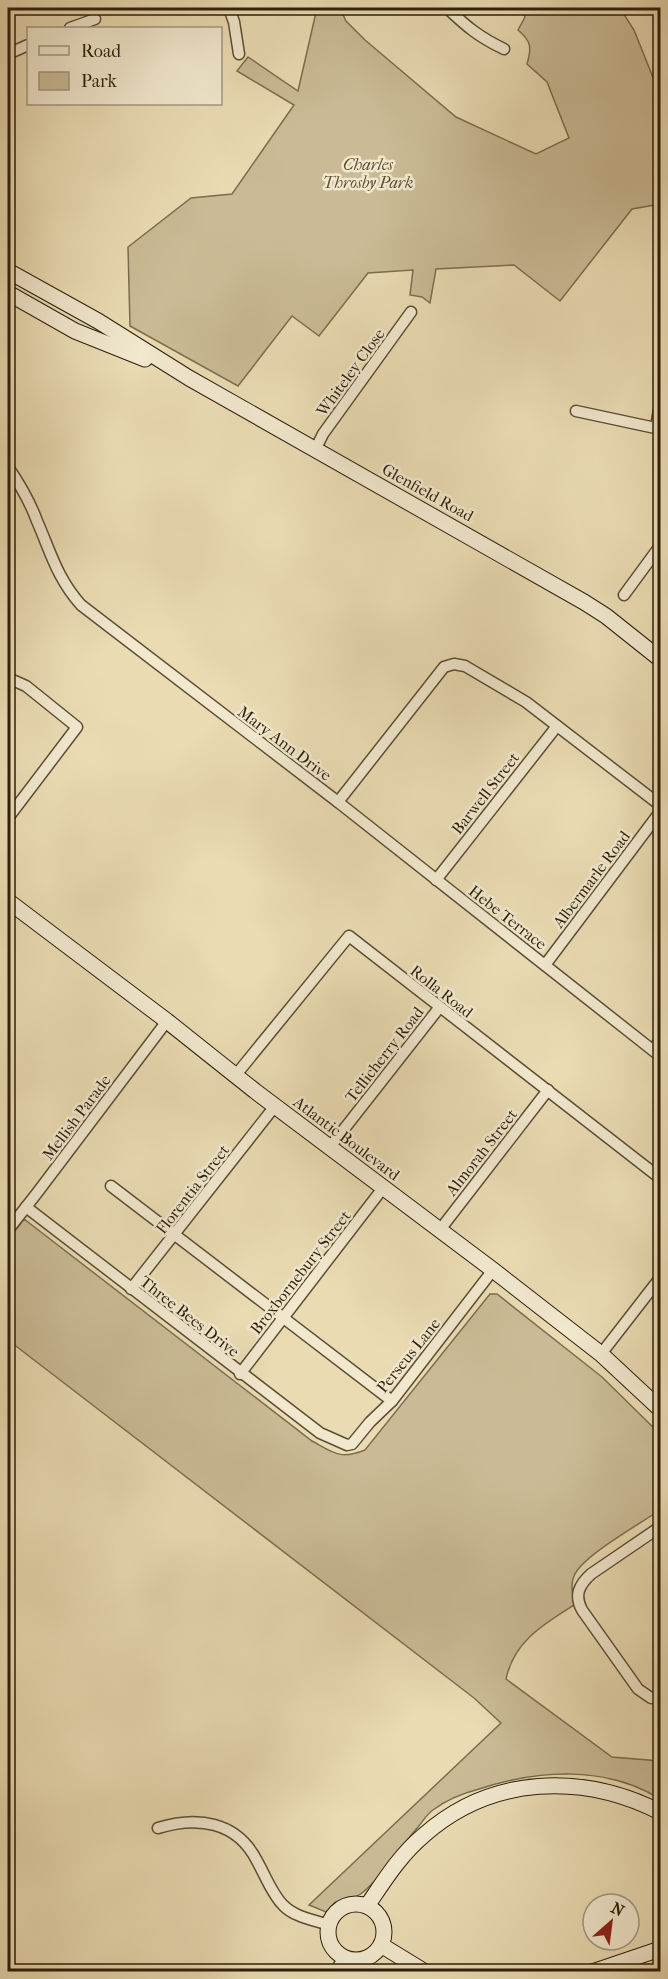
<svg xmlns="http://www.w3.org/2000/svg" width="668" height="1979" viewBox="0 0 668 1979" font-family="'IM FELL French Canon',serif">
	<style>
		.green { fill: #cabb96; stroke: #7c6d50; stroke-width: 1.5 }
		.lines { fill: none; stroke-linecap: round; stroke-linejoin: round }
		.street-casing { stroke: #5c4e34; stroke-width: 13 }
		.secondary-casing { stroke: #2d1f0a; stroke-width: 17 }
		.street { stroke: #f1e8ce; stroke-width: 10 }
		.secondary { stroke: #f1e8ce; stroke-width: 15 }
		.labels { text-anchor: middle; stroke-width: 5; stroke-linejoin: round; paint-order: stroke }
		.park-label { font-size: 16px; font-style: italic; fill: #5c4e34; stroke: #f1e8ce }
		.street-label { font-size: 16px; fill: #2d1f0a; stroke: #f1e8ce }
	</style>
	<rect width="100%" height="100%" fill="#eadbb3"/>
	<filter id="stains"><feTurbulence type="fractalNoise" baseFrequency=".00333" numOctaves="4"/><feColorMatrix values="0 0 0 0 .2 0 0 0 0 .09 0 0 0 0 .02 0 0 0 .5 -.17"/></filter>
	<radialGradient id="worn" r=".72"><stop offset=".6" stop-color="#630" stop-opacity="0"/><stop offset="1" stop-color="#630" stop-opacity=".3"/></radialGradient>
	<!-- green -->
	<g class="green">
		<path d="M317,8H340L346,21L365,40L456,117L536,154L569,138L547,82L527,64C532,47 531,41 518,30L525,17L521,8H620L634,30L660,95V204L632,209L560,301L514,265L436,269L430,303L422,297L410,295L413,270L368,273L319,336L292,316L238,386L130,326L128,247L191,198L232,194L294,105L237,71L248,57L298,91Z"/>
		<path d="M24,1219L312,1441C334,1453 340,1460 365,1450L490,1294H497L602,1377L660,1434V1510C640,1524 582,1556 574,1576C570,1585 573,1595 574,1605C544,1624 514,1641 506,1679L612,1757L660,1761V1799C606,1765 537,1770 479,1789C464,1793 446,1800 433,1810C427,1814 423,1821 418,1827C399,1848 384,1875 362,1893C357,1897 351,1898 345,1900C338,1903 332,1908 326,1912L309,1905L501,1723L474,1698L8,1340V1240Z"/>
	</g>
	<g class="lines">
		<defs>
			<g id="street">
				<path d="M229,8L234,22L239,54"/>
				<path d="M447,8C467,27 479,37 504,49"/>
				<path d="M70,28L95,19"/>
				<path d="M8,54L28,45"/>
				<path d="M576,411L660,429"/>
				<path d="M656,427L660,404"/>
				<path d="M315,450L323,434L411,312"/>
				<path d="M8,467C19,483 30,502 37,521C51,553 57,578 81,605L338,802L444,667L454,664L465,666L526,702L660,805"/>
				<path d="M624,595L660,546"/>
				<path d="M8,678L26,686L77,727L8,818"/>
				<path d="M338,802L660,1056"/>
				<path d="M436,880L557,726"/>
				<path d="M545,965L660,812"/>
				<path d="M653,1050L660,1040"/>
				<path d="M235,1076L349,936L660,1178"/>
				<path d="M330,1147L439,1008"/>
				<path d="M111,1186L392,1401"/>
				<path d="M26,1207L320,1433L347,1445L352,1444L370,1422L392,1401L493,1270"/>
				<path d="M8,1230L37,1193L167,1021"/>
				<path d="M439,1231L548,1090"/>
				<path d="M131,1289L275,1106"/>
				<path d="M601,1354L660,1278"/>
				<path d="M240,1374L383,1188"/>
				<path d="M660,1527L591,1574C579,1585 574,1595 582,1610L638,1689L651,1698L660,1697"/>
				<path d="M158,1828C197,1816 237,1821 257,1861C265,1875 272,1894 283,1905C294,1917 314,1920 329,1925"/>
				<path d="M336,1972L343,1957"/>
			</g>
			<g id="secondary">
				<path d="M8,271L98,321L189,378L584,602L606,616L660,659"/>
				<path d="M8,293L75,331L145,359"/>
				<path d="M8,901L167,1021L255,1091L493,1270L601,1354L660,1409"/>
				<circle cx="356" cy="1932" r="28"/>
				<path d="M367,1906C384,1881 400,1855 424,1835C492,1775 583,1773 660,1812"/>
				<path d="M381,1945L425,1972"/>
				<path d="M592,1972L660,1949"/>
			</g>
		</defs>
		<!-- street casing -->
		<use href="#street" class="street-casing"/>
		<!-- secondary casing -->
		<use href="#secondary" class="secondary-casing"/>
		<!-- street -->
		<use href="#street" class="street"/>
		<!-- secondary -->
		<use href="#secondary" class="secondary"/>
	</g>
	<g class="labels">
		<!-- park labels -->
		<g class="park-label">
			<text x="368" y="170">Charles<tspan x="368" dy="18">Throsby Park</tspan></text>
		</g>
		<!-- street labels -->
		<g class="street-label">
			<text transform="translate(350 372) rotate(-54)" y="6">Whiteley Close</text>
			<text transform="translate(428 492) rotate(29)" y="6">Glenfield Road</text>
			<text transform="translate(285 743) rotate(37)" y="6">Mary Ann Drive</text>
			<text transform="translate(485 793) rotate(-52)" y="6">Barwell Street</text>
			<text transform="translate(591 879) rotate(-53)" y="6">Albermarle Road</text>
			<text transform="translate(508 917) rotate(38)" y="6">Hebe Terrace</text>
			<text transform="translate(442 991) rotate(38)" y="6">Rolla Road</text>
			<text transform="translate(384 1054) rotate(-52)" y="6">Tellicherry Road</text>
			<text transform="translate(76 1117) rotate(-53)" y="6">Mellish Parade</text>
			<text transform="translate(347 1138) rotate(37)" y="6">Atlantic Boulevard</text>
			<text transform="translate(481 1152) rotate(-52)" y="6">Almorah Street</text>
			<text transform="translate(192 1189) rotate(-52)" y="6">Florentia Street</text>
			<text transform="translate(300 1272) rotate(-52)" y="6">Broxbornebury Street</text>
			<text transform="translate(190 1316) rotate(38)" y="6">Three Bees Drive</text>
			<text transform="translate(408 1355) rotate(-51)" y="6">Perseus Lane</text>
		</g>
	</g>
	<!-- margin -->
	<rect width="668" height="1979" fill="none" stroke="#eadbb3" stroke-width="30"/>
	<rect x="9" y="9" width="650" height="1961" fill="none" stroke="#2d1f0a" stroke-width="3"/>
	<rect x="15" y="15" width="638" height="1949" fill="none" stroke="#2d1f0a" stroke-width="1.5"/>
	<!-- legend -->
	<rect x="27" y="27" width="195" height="78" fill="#f1e8ce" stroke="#a39880" stroke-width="1.5"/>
	<rect x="39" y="46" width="30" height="9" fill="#f1e8ce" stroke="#a39880" stroke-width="1.5"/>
	<text x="81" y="57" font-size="18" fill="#2d1f0a">Road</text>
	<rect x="39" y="72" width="30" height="18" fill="#cabb96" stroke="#a39880" stroke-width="1.5"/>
	<text x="81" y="87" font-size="18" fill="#2d1f0a">Park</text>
	<!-- north arrow -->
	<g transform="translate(611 1922) rotate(28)"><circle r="28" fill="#f1e8ce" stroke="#a39880" stroke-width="1.5"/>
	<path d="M0-4.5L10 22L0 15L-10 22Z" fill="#8f2418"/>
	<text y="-9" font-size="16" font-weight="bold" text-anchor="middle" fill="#2d1f0a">N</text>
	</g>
	<rect width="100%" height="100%" filter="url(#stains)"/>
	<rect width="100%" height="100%" fill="url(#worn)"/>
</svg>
